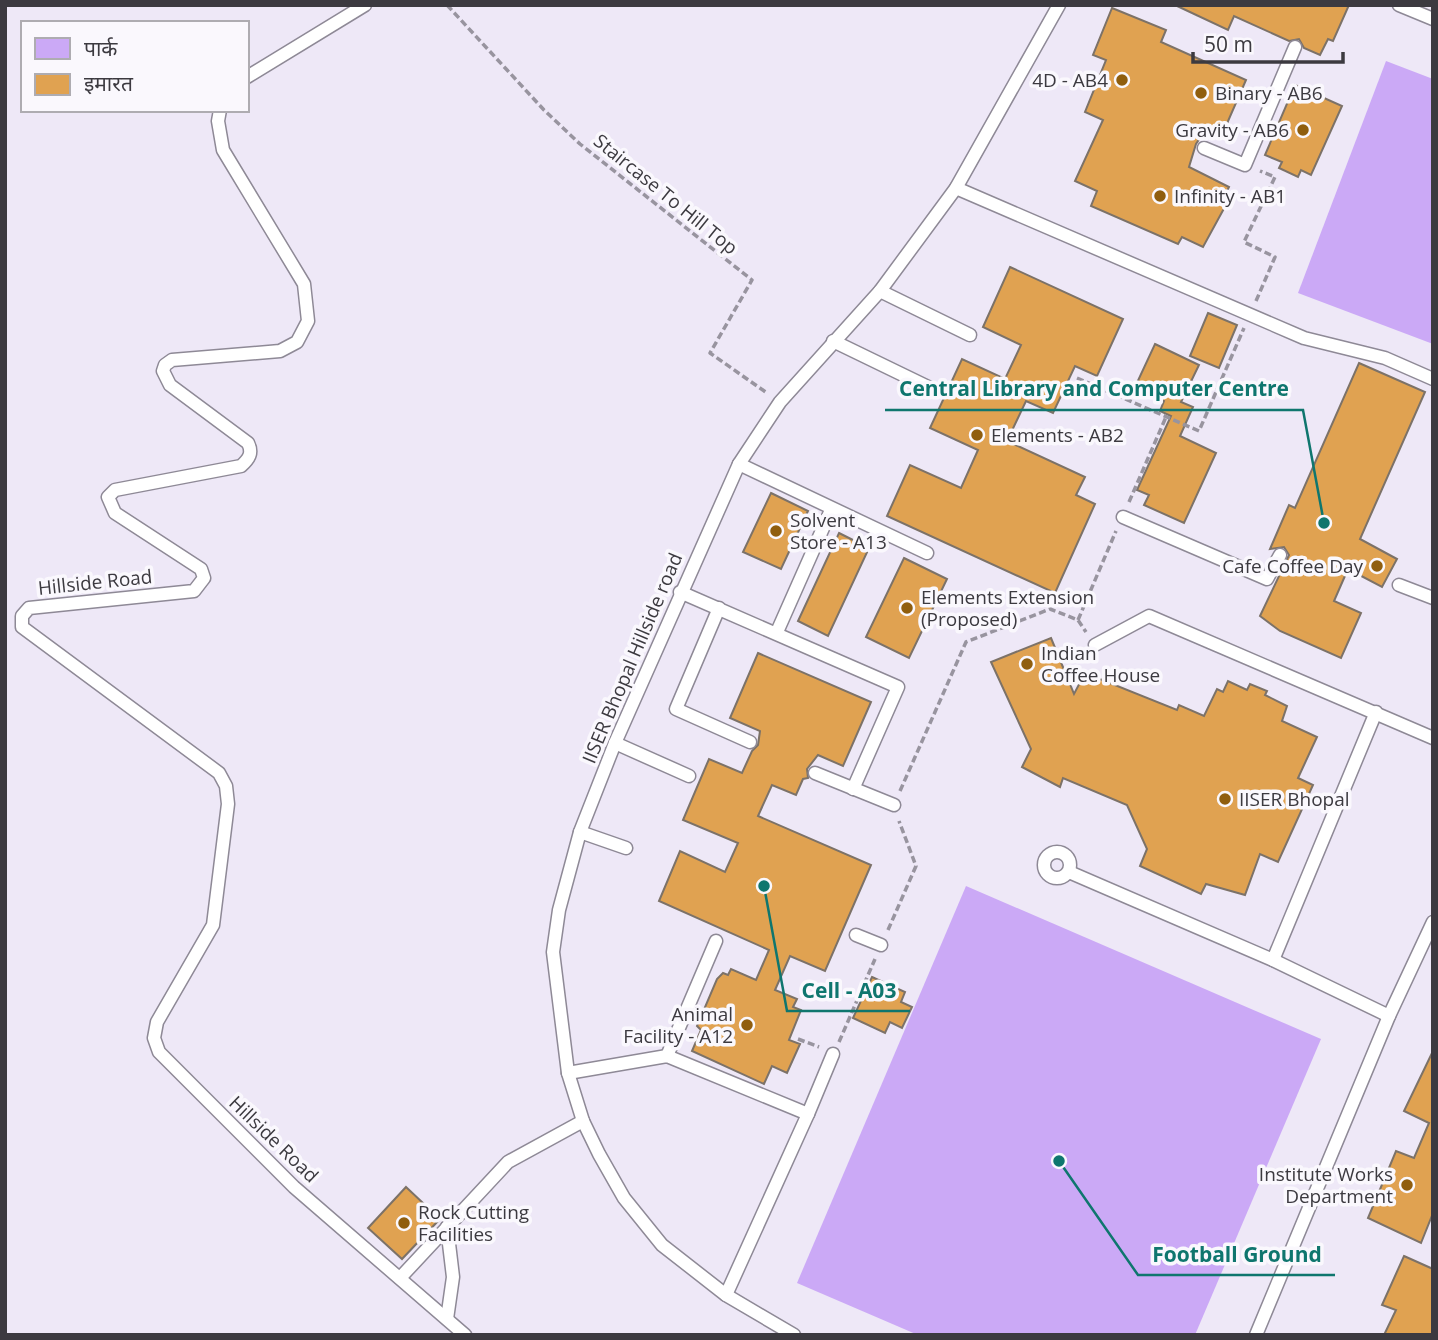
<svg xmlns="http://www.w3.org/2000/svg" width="1438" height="1340" viewBox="0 0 1438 1340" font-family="'Open Sans','Noto Sans Devanagari',sans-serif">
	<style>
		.green { fill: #cba9f6 }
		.building { fill: #e0a251; stroke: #7c7268; stroke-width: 2 }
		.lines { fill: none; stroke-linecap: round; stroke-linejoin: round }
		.service-casing { stroke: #8e8996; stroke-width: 15 }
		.path { stroke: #98949f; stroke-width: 3.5; stroke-dasharray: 7 3.5; stroke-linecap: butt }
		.service { stroke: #fff; stroke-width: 12 }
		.poi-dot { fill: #905e0e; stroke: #faf8fd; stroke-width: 2.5 }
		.labels { text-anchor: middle; stroke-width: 7; stroke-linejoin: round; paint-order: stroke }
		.poi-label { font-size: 19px; fill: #3c3a40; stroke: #faf8fd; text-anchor: start }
		.street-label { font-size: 19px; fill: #3c3a40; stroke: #faf8fd }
		.leader { fill: none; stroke: #0f766e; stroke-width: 2.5 }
		.callout-dot { fill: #0f766e; stroke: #faf8fd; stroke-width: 2.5 }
		.callout-label { font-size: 21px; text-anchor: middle; font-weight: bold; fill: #0f766e; stroke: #faf8fd; stroke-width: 7; stroke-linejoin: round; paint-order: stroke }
	</style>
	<rect width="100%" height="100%" fill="#eee8f7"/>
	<!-- green -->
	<g class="green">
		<path d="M1386,61L1433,79V344L1298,293Z"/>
		<path d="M966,886L1321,1039L1195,1335H918L797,1283Z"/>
	</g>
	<!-- building -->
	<g class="building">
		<path d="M1175,5H1349L1333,41L1328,39L1320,55L1304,48L1299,39L1289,41L1234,16L1228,30Z"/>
		<path d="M1112,8L1166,30L1161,42L1246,80L1222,135L1206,129L1196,144L1189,167L1229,187L1222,201L1227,203L1203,247L1182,237L1178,244L1091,206L1097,191L1075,181L1103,120L1085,112L1106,60L1093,55Z"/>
		<path d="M1295,85L1342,106L1311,175L1301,170L1298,177L1279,168L1282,162L1265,155Z"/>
		<path d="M1010,267L1123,319L1097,376L1075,366L1053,413L1026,401L1007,441L1085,477L1076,495L1095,504L1055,593L887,516L910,465L961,488L978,450L930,428L962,359L1005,379L1021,345L983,327Z"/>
		<path d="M1208,313L1237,325L1219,368L1190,356Z"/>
		<path d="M1155,344L1199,365L1181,402L1193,407L1180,436L1216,453L1184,523L1144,505L1149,495L1137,490L1171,416L1160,411L1164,401L1135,387Z"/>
		<path d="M1359,363L1425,392L1360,539L1397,559L1382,587L1348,569L1334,601L1361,613L1341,658L1280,631L1260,616L1289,555L1284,547L1270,549L1289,505L1295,508Z"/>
		<path d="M771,493L808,511L781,569L743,552Z"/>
		<path d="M839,533L869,548L828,636L798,621Z"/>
		<path d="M904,558L947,579L909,658L866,637Z"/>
		<path d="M1051,638L1074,694L1085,673L1177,710L1179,705L1204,716L1217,689L1223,692L1228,681L1247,690L1250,684L1267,691L1265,695L1287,706L1282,721L1317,737L1298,778L1313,785L1278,862L1260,854L1245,895L1206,884L1201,894L1140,866L1147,849L1127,805L1063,778L1060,787L1022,767L1031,749L991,662Z"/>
		<path d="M758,653L871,702L843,766L818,755L807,769L808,778L803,779L796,795L772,785L758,816L871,865L825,971L790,956L775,990L797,999L793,1007L801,1010L789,1040L800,1044L787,1073L772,1066L764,1084L692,1051L701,1030L697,1026L717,979L723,973L728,975L731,969L756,980L769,950L659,901L680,851L725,872L738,843L683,820L709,759L742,773L752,751L758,745L760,731L730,718Z"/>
		<path d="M872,977L905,992L901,1002L912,1007L902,1028L890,1022L885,1033L853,1018Z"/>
		<path d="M1433,1051V1213L1421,1243L1368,1218L1396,1151L1414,1158L1429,1123L1404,1111Z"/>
		<path d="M406,1187L440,1219L402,1259L368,1228Z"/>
		<path d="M1404,1256L1433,1269V1335H1384L1396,1310L1382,1305Z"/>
	</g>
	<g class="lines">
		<defs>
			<g id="service">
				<path d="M1399,5L1433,19"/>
				<path d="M247,77L365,5"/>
				<path d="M220,110L218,121L223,150L304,284L308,321L297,342L280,351L172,360L165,365L163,371L170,385L248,443C253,453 249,459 241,466L115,490L108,497L115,513L201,569L204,578L194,591L29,608L22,616V627L219,773L226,786L228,804L213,925L157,1022L154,1038L159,1052L294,1187L465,1335"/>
				<path d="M1204,148L1245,165L1295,47"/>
				<path d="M956,188L1304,338L1385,358L1433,379"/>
				<path d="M880,291L970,335"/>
				<path d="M833,341L930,388"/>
				<path d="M739,464L927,553"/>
				<path d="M1123,517L1267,579L1280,555"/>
				<path d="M1399,585L1433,598"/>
				<path d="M680,592L898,687L853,789"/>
				<path d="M719,608L676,709L750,742"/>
				<path d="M777,632L831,510"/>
				<path d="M1095,645L1149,616L1433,738"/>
				<path d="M615,743L689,776"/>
				<path d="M815,773L894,805"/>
				<path d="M580,832L626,848"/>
				<circle cx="1057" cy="865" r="13"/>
				<path d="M1069,872L1273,960L1389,1016"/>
				<path d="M856,935L881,945"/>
				<path d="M1273,960L1376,712"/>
				<path d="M667,1056L716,941"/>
				<path d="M568,1073L667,1056L808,1114L726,1295"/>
				<path d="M808,1114L833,1054"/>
				<path d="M400,1278L508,1162L583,1121"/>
				<path d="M447,1319L453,1277L447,1227"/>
				<path d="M794,1335L726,1295L662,1245L624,1198L599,1154L583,1121L568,1073L553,952L559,910L580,832L615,743L739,464L780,402L880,291L956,188L1059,5"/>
				<path d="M1256,1335L1389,1016L1433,922"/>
			</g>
		</defs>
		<!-- service casing -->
		<use href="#service" class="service-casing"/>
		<!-- path -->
		<g class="path">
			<path d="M447,5L544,110L580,144L752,280L710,353L767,393"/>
			<path d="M1256,301L1275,257L1244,242L1275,177L1260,171"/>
			<path d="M1077,378L1199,431L1244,328"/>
			<path d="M1129,502L1166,417"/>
			<path d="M1078,620L1116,531"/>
			<path d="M900,791L966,642L1050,609L1078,620L1086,632"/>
			<path d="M888,930L916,866L899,821"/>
			<path d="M798,1039L819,1047"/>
			<path d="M839,1042L875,959"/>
		</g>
		<!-- service -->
		<use href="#service" class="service"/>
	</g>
	<!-- markers -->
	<g class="poi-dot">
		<circle cx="1122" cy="80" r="7"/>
		<circle cx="1201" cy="93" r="7"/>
		<circle cx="1303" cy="130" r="7"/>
		<circle cx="1160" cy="196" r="7"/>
		<circle cx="977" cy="435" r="7"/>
		<circle cx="776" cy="531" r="7"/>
		<circle cx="1377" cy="566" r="7"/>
		<circle cx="907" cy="608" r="7"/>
		<circle cx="1027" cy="664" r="7"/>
		<circle cx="1225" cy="799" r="7"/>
		<circle cx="747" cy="1025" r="7"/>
		<circle cx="1407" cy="1185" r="7"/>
		<circle cx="404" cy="1223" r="7"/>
	</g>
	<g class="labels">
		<!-- poi labels -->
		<g class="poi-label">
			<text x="1108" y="87" text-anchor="end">4D - AB4</text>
			<text x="1215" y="100">Binary - AB6</text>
			<text x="1289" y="137" text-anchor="end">Gravity - AB6</text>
			<text x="1174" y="203">Infinity - AB1</text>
			<text x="991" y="442">Elements - AB2</text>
			<text x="790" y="527">Solvent<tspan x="790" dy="22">Store - A13</tspan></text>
			<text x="1363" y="573" text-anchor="end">Cafe Coffee Day</text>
			<text x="921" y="604">Elements Extension<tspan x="921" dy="22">(Proposed)</tspan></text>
			<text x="1041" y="660">Indian<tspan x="1041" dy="22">Coffee House</tspan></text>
			<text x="1239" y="806">IISER Bhopal</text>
			<text x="733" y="1021" text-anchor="end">Animal<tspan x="733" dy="22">Facility - A12</tspan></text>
			<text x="1393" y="1181" text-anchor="end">Institute Works<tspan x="1393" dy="22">Department</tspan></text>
			<text x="418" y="1219">Rock Cutting<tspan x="418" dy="22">Facilities</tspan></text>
		</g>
		<!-- street labels -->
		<g class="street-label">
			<text transform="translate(666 194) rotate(39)" y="7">Staircase To Hill Top</text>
			<text transform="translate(95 582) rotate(-6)" y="7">Hillside Road</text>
			<text transform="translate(632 658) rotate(-67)" y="7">IISER Bhopal Hillside road</text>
			<text transform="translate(274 1139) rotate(44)" y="7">Hillside Road</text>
		</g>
	</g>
	<!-- callouts -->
	<path class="leader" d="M1324 523L1303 410H885M764 886L787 1011H910M1059 1161L1138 1275H1335"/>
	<g class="callout-dot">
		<circle cx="1324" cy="523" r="7"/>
		<circle cx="764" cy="886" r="7"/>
		<circle cx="1059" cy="1161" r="7"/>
	</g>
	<g class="callout-label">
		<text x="1094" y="396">Central Library and Computer Centre</text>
		<text x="849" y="998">Cell - A03</text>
		<text x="1237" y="1262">Football Ground</text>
	</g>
	<!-- border -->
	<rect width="1438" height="1340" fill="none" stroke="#3c3a40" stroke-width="14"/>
	<!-- legend -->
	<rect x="21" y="21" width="228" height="91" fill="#faf8fd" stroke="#aeacb1" stroke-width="2"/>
	<rect x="35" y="38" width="35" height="21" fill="#cba9f6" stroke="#aeacb1" stroke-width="2"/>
	<text x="84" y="56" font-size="21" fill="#3c3a40">पार्क</text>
	<rect x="35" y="74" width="35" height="21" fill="#e0a251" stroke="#aeacb1" stroke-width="2"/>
	<text x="84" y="91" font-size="21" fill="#3c3a40">इमारत</text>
	<!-- scale -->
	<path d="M1193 52v10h150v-10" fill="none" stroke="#3c3a40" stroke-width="3.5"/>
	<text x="1204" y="52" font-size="21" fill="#3c3a40" stroke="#faf8fd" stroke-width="5" paint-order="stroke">50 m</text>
</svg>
